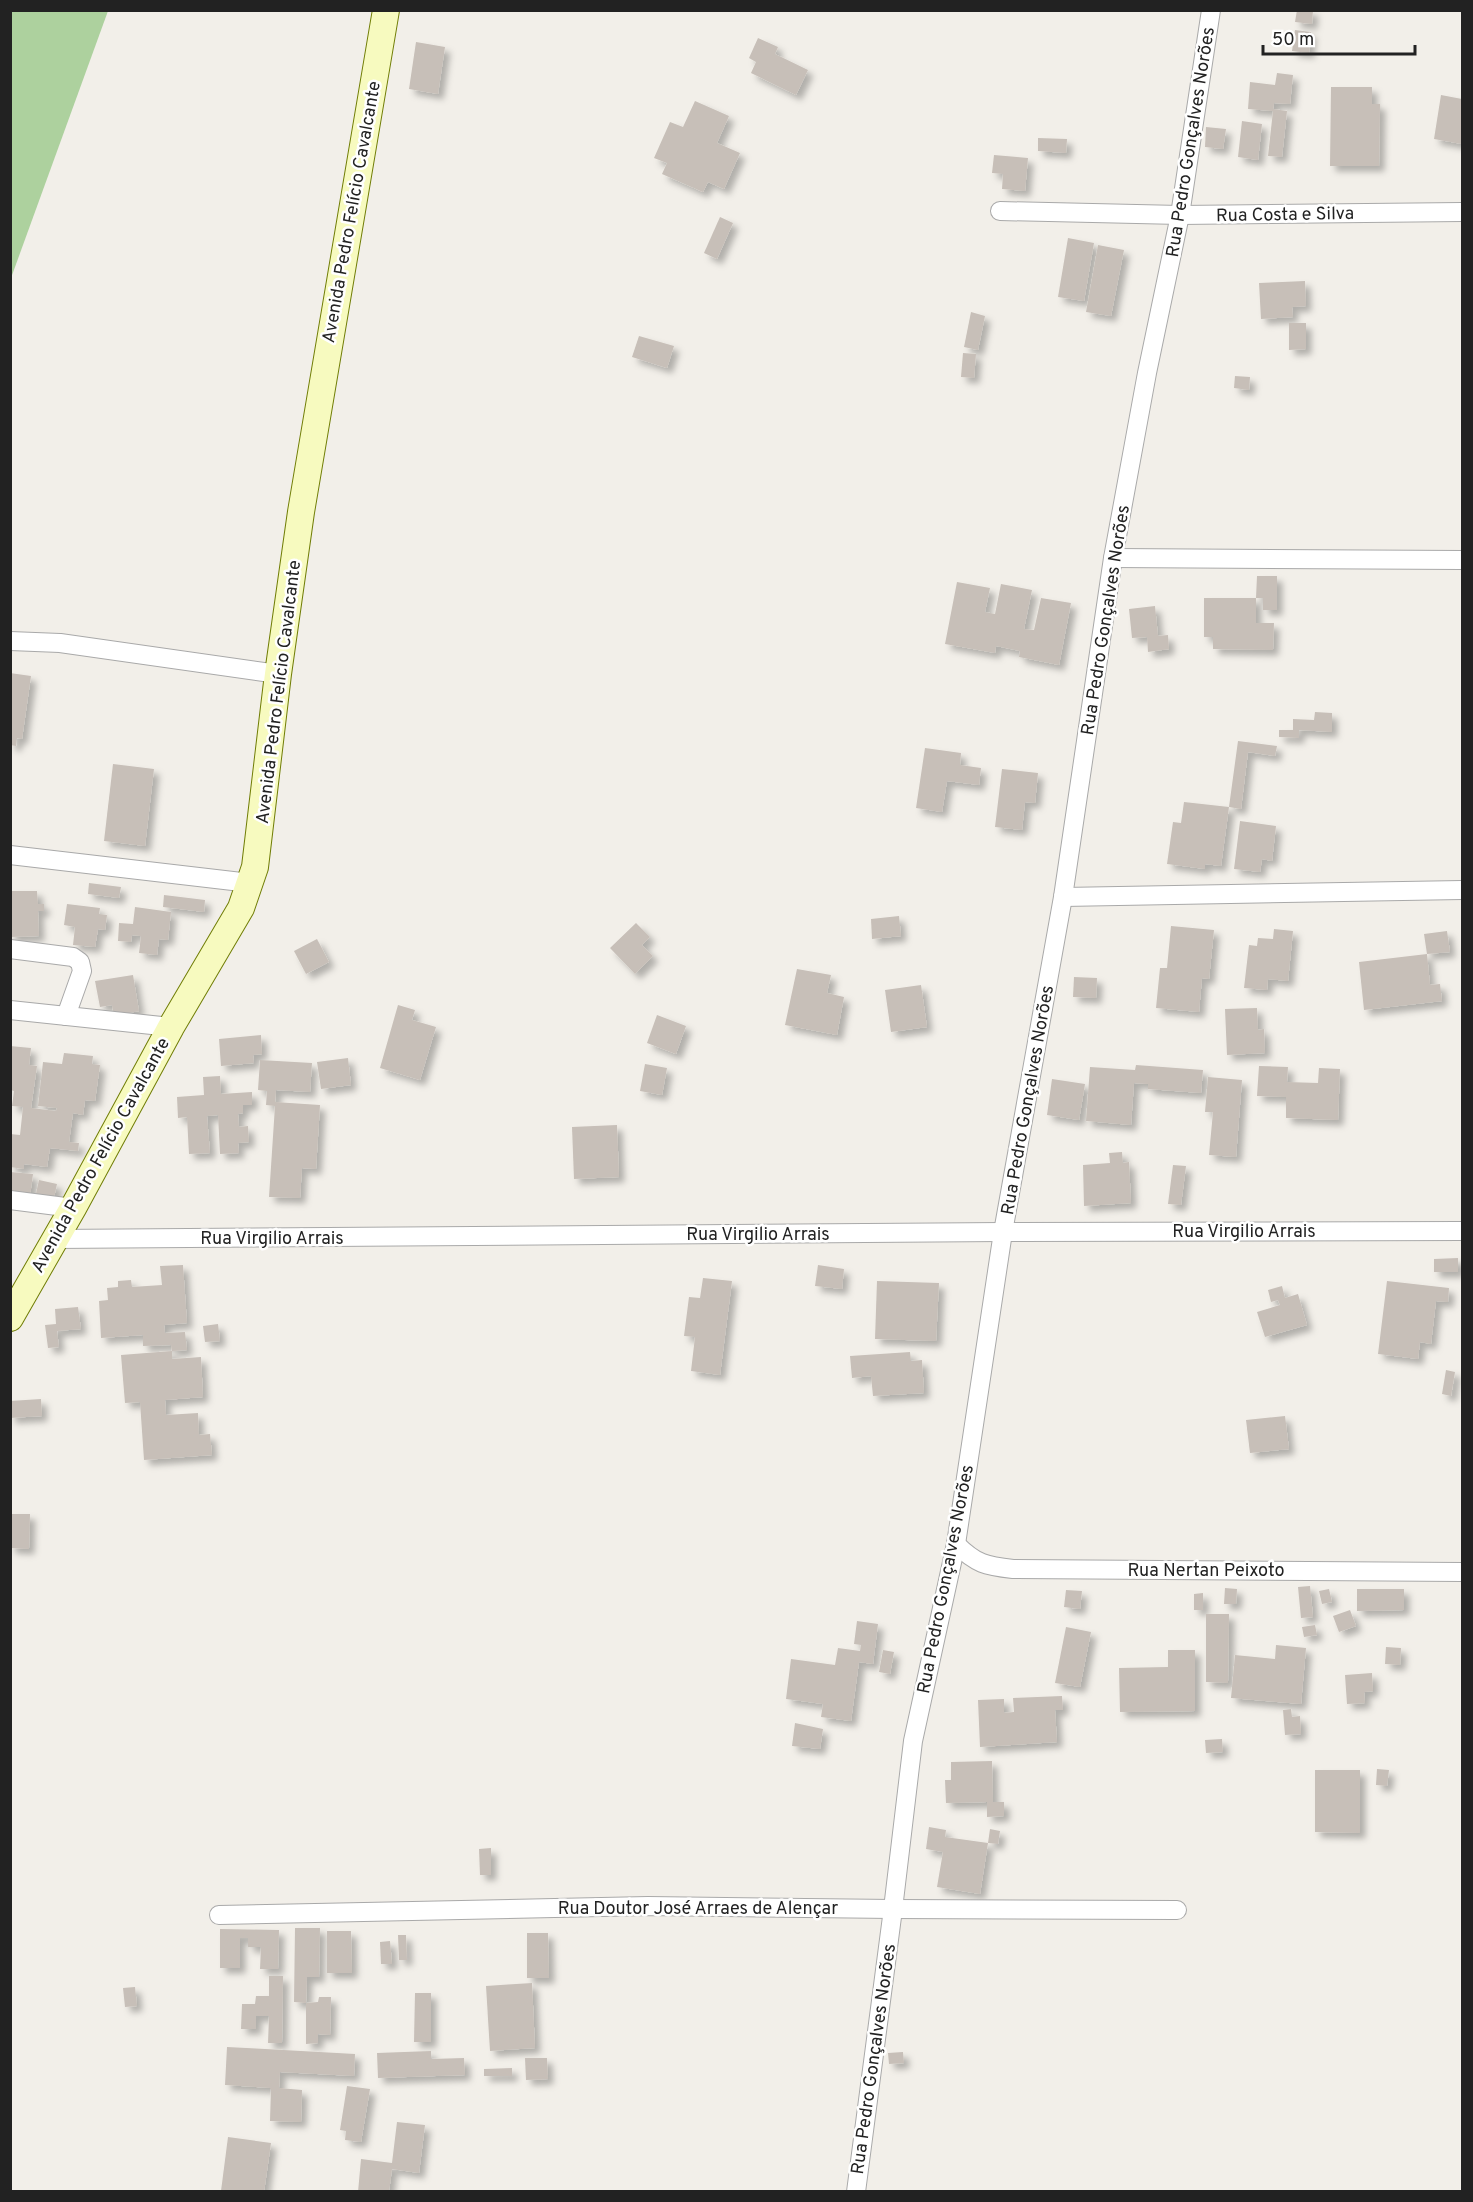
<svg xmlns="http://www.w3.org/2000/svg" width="1473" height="2202" viewBox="0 0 1473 2202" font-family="Overpass,sans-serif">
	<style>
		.forest { fill: #add19e }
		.building { fill: #c7bfb8; filter: url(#shadow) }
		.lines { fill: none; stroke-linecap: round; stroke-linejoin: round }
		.street-casing { stroke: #a9a9a9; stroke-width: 20 }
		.secondary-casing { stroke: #707d05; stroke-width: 28 }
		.street { stroke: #fff; stroke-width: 18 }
		.secondary { stroke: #f7fabf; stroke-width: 26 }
		.labels { text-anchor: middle; stroke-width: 5; stroke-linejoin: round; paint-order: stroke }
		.street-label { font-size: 18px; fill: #222; stroke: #fff }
	</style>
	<defs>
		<filter id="shadow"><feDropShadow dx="5.5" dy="5.5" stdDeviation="3" flood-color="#0004"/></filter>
	</defs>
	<rect width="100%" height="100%" fill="#f2efe9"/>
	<!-- forest -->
	<path class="forest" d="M11,10L108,11L11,278L10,11Z"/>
	<!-- building -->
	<g class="building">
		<path d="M1297,10H1313L1312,24L1295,22Z"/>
		<path d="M1295,30L1311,32L1309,53L1292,51Z"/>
		<path d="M758,38L778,47L775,54L808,70L796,95L751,73L756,62L749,58Z"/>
		<path d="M416,42L445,47L438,94L409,89Z"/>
		<path d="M1277,73L1293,75L1290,104L1274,103L1273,109L1287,111L1282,157L1268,156L1273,111L1248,109L1250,82L1275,85Z"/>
		<path d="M1331,87H1372V104H1380L1379,166H1330Z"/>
		<path d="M1441,95L1462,99V144L1434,139Z"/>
		<path d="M695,101L729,116L717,143L740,153L724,189L708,182L703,192L662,174L667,163L654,158L670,122L683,127Z"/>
		<path d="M1242,121L1262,124L1258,160L1238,157Z"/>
		<path d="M1206,127L1226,129L1223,149L1205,147Z"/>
		<path d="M1038,138L1067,139L1066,153L1038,151Z"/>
		<path d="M994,155L1028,158L1025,191L1002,189L1003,174L992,173Z"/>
		<path d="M720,217L733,223L717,259L704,253Z"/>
		<path d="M1068,238L1094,243L1084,301L1058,297Z"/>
		<path d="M1098,245L1124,250L1111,316L1086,312Z"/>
		<path d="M1305,281L1306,306L1292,307L1293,317L1261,319L1259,283Z"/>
		<path d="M971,312L985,316L978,350L964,347Z"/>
		<path d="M1289,323H1306V349L1289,350Z"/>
		<path d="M639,336L674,346L667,368L632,357Z"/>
		<path d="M963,353L976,354L974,378L961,377Z"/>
		<path d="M1235,376L1250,377L1249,390L1234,388Z"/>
		<path d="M1257,576H1277V610H1263V598H1256Z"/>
		<path d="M957,582L990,588L985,612L995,614L1001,584L1032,590L1024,629L1034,630L1041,598L1071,603L1059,665L1019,657L1020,651L996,646L995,653L945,644Z"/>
		<path d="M1204,598H1256V623H1274L1273,650L1213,649V637H1204Z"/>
		<path d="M1155,606L1158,636L1168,635L1169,649L1148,652L1147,637L1132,638L1129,609Z"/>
		<path d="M10,673L31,676L22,739L17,738L16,746L10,745Z"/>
		<path d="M1315,712L1332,713V732L1299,730V738L1279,737V730H1293V719L1314,720Z"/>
		<path d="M1238,741L1277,746L1275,756L1248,752L1241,809L1229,807Z"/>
		<path d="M925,748L961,753L960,765L981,768L979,785L947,781L942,812L916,808Z"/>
		<path d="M113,764L154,769L145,846L104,841Z"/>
		<path d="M1002,769L1038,773L1035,803L1025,802L1022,830L995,827Z"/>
		<path d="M1184,802L1229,807L1221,866L1205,864V869L1167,864L1173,822L1181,823Z"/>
		<path d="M1240,821L1276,826L1272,861L1262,859L1260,872L1234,869Z"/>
		<path d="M89,883L121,887L119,898L88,894Z"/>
		<path d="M10,891H37L38,904H44V911H38L39,936L10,937Z"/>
		<path d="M164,895L205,900L204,912L163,907Z"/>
		<path d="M67,904L100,908L99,914L107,915L105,930L98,929L95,947L73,945L75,927L64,925Z"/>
		<path d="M135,907L171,912L168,940L159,939L157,955L139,953L141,936L132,935L131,942L118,941L119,923L133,924Z"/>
		<path d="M899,916L901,936L872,939L871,919Z"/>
		<path d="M636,923L650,937L642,945L653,956L635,974L610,948Z"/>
		<path d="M1171,926L1214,930L1209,979L1202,978L1199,1012L1156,1008L1160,968H1167Z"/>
		<path d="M1274,929L1293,931L1288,981L1268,979L1267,990L1244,988L1249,945L1257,946L1258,938L1273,939Z"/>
		<path d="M1447,931L1450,952L1427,954L1430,985L1440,984L1442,1001L1364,1010L1359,962L1427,954L1424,934Z"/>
		<path d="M317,939L329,962L306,974L294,951Z"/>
		<path d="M797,969L831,975L827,993L844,997L837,1035L785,1025Z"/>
		<path d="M133,975L139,1011L114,1016L112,1005L100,1007L95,981Z"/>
		<path d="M1074,977L1097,978L1096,998L1073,997Z"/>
		<path d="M921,985L927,1027L891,1032L885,990Z"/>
		<path d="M398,1005L415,1010L412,1020L436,1027L420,1080L380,1068Z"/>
		<path d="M1257,1008L1258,1030L1264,1029L1265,1053L1227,1055L1225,1009Z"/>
		<path d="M657,1015L686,1026L676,1054L647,1043Z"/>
		<path d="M261,1035L262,1054L253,1055L254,1063L221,1066L219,1039Z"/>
		<path d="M10,1046L31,1048L29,1065L37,1066L31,1108L56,1111L57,1108L38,1106L43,1062L62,1064L64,1053L93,1056L92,1064L100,1065L95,1101L85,1100L83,1115L73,1113L69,1142L79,1143L78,1151L50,1148L47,1167L24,1164V1169L10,1167V1134L20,1135L23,1107L12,1106L14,1091L10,1090Z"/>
		<path d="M348,1058L351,1085L321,1089L317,1062Z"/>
		<path d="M260,1060L312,1063L310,1092L276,1090L275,1102L320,1105L316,1169L302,1168L300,1198L269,1197L275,1106L266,1105L267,1091L258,1090Z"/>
		<path d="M645,1064L667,1068L662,1095L640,1091Z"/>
		<path d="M1136,1065L1203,1070L1201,1093L1148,1089V1084L1134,1083L1131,1125L1086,1121L1090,1067L1135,1070Z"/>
		<path d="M1259,1066L1288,1067L1287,1082L1318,1083L1319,1068L1340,1069L1338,1120L1286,1118V1097L1257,1096Z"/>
		<path d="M220,1076L221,1094L252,1092V1105H243V1113L238,1114L239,1127L248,1126L249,1142L238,1143L239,1153L220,1154L218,1115L207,1116L210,1153L189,1154L187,1117L178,1118L177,1097L204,1095L203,1077Z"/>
		<path d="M1208,1077L1242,1080L1236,1157L1209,1155L1213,1112H1205Z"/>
		<path d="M1052,1079L1085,1084L1079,1120L1047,1115Z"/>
		<path d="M617,1125L619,1177L574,1179L572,1127Z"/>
		<path d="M1122,1152L1123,1163L1129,1162L1131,1203L1084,1206L1083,1165L1110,1163L1109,1153Z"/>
		<path d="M1173,1165L1186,1166L1181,1205L1168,1204Z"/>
		<path d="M10,1172L33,1174L30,1196L10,1194Z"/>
		<path d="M39,1180L57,1184L53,1202L35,1198Z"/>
		<path d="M1458,1258V1272H1434V1259Z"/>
		<path d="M183,1265L187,1323L164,1325L165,1333L185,1332L187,1350L172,1351L171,1345L143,1346V1335L101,1338L99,1301L108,1300L107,1288L118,1287V1281L131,1280L132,1287L162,1285L160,1266Z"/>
		<path d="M818,1265L844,1269L842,1289L815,1286Z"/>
		<path d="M703,1278L732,1281L720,1375L691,1371L695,1337L684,1336L689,1297L700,1298Z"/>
		<path d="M877,1281L939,1283L936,1341L875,1339Z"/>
		<path d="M1387,1281L1449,1288L1448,1302L1436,1301L1431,1344L1420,1342L1418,1359L1378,1354Z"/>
		<path d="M1282,1286L1285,1298L1298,1294L1307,1325L1265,1337L1257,1312L1280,1305L1278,1300L1271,1302L1268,1290Z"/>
		<path d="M78,1307L81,1329L57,1331L59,1347L48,1348L45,1325L56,1324L55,1309Z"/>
		<path d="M218,1324L220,1341L205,1342L203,1326Z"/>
		<path d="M172,1351V1359L201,1357L203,1397L165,1400L166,1415L198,1413L199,1435L210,1434L212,1455L144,1460L140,1402L125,1403L121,1355Z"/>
		<path d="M910,1352L911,1361L922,1360L924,1393L873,1396L871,1376L852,1378L850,1356Z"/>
		<path d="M1446,1370L1455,1372L1451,1396L1442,1394Z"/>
		<path d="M41,1399L42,1416L10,1418V1401Z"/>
		<path d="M1285,1416L1289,1449L1250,1453L1246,1420Z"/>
		<path d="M10,1514H30L29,1549L10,1548Z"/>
		<path d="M1310,1586L1313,1617L1301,1618L1298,1587Z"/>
		<path d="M1225,1588L1237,1589L1236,1604H1224Z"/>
		<path d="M1329,1589L1332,1602L1322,1604L1319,1591Z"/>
		<path d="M1357,1589H1404V1610L1357,1611Z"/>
		<path d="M1066,1590L1082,1591L1080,1609L1064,1607Z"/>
		<path d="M1203,1593V1610H1194V1594Z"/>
		<path d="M1350,1610L1356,1626L1339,1632L1333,1616Z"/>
		<path d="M1206,1614H1229L1228,1683L1206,1682Z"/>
		<path d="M857,1621L878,1624L873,1664L859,1662L851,1721L821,1717L823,1704L786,1699L791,1659L835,1665L838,1648L860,1651L861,1645L854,1644Z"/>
		<path d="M1315,1625L1317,1635L1304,1637L1302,1627Z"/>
		<path d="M1066,1627L1091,1632L1080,1687L1055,1683Z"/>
		<path d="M1276,1645L1306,1648L1301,1704L1231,1698L1235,1655L1275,1659Z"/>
		<path d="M1386,1647L1401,1648L1400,1665L1385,1664Z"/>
		<path d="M883,1650L894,1652L890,1674L879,1672Z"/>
		<path d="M1168,1650H1195V1711L1120,1712L1119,1668L1168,1667Z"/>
		<path d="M1372,1673L1373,1691L1364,1692L1365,1703L1347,1704L1345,1675Z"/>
		<path d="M1062,1696L1063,1710H1055L1057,1742L980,1747L978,1700L1004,1699V1713L1014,1712L1013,1698Z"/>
		<path d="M1291,1709L1292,1717L1300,1716L1301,1734L1285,1735L1283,1710Z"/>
		<path d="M795,1723L823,1729L820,1749L792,1746Z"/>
		<path d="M1222,1739L1223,1752L1206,1753L1205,1740Z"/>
		<path d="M992,1761L993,1802H1004V1816L987,1817V1802L946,1803L945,1780H951V1762Z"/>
		<path d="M1377,1769L1389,1770L1387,1786L1376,1785Z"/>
		<path d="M1315,1770H1360V1833L1315,1832Z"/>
		<path d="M929,1827L946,1830L945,1837L988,1843L990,1829L1000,1831L998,1844L988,1843L980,1894L937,1887L943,1852L926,1849Z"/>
		<path d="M491,1848V1875H480L479,1849Z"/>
		<path d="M295,1928H320L319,1977H307L306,2003L294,2002Z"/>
		<path d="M220,1929L279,1930L278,1969H260L261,1947H248V1938H240V1968H220Z"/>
		<path d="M327,1931H351L352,1973H327Z"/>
		<path d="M527,1933H548L549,1978H527Z"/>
		<path d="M398,1935H406L407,1960H399Z"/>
		<path d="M390,1941L392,1964H381L380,1942Z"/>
		<path d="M269,1976H283L282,2043H268L269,2016H256V2029H241L242,2004H255L256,1996H269Z"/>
		<path d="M532,1983L535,2048L490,2051L486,1986Z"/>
		<path d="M135,1987L137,2006L125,2007L123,1988Z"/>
		<path d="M415,1993H431V2042H414Z"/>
		<path d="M319,1997H331L330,2035L318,2034V2043L306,2044V2003L318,2002Z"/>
		<path d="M227,2047L355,2054L354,2076L280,2072L279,2088L302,2090L301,2122L270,2121L271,2088L225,2085Z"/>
		<path d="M431,2051V2059L464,2058L465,2075L378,2078L377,2053Z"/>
		<path d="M903,2052L904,2063L889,2064L888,2053Z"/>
		<path d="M525,2058H547L548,2079L526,2080Z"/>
		<path d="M512,2068V2076H484V2069Z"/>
		<path d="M347,2086L370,2089L361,2142L345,2140L346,2131L340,2130Z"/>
		<path d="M397,2122L425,2125L419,2173L392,2169L389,2192H358L361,2159L392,2163Z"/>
		<path d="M228,2137L271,2143L264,2192L221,2191Z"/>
	</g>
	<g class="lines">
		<defs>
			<g id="street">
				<path d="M1000,211L1180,215L1462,212"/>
				<path d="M1113,558L1462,560"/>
				<path d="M10,641L60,643L278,674"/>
				<path d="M10,855L250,883"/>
				<path d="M1063,897L1462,890"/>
				<path d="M10,949L73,957L80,962L82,971L66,1016"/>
				<path d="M10,1010L171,1027"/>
				<path d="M10,1200L73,1208"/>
				<path d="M54,1239L1003,1232L1462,1231"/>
				<path d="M956,1544C976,1564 986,1566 1013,1569L1462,1572"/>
				<path d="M219,1915L648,1906L893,1909L1177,1910"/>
				<path d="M856,2192L893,1909L913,1741L956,1544L1003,1232L1063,897L1113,558L1147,373L1180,215L1211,10"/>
			</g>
			<path id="secondary" d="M10,1318L73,1208L171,1027L241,908L255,867L278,674L301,512L386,10"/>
		</defs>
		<!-- street casing -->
		<use href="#street" class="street-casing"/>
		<!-- secondary casing -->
		<use href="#secondary" class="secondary-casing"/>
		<!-- street -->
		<use href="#street" class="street"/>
		<!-- secondary -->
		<use href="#secondary" class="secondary"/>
	</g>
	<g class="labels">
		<!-- street labels -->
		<g class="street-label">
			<text transform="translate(1190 142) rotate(-81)" y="6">Rua Pedro Gonçalves Norões</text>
			<text transform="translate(351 212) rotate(-80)" y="6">Avenida Pedro Felício Cavalcante</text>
			<text transform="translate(1285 214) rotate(-1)" y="6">Rua Costa e Silva</text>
			<text transform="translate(1105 620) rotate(-81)" y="6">Rua Pedro Gonçalves Norões</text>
			<text transform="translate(278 692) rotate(-83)" y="6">Avenida Pedro Felício Cavalcante</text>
			<text transform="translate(1027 1100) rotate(-80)" y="6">Rua Pedro Gonçalves Norões</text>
			<text transform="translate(100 1155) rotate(-61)" y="6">Avenida Pedro Felício Cavalcante</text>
			<text x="1244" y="1237">Rua Virgilio Arrais</text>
			<text x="758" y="1240">Rua Virgilio Arrais</text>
			<text x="272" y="1244">Rua Virgilio Arrais</text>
			<text x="1206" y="1576">Rua Nertan Peixoto</text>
			<text transform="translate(945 1579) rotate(-79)" y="6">Rua Pedro Gonçalves Norões</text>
			<text x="698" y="1914">Rua Doutor José Arraes de Alençar</text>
			<text transform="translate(873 2059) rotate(-82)" y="6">Rua Pedro Gonçalves Norões</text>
		</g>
	</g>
	<!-- border -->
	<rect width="1473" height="2202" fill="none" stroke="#222222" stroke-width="24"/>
	<!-- scale -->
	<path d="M1263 45v9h152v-9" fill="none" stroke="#222222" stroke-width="3"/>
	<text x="1272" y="45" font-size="18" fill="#222222" stroke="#ffffff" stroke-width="4.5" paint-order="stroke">50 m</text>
</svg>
